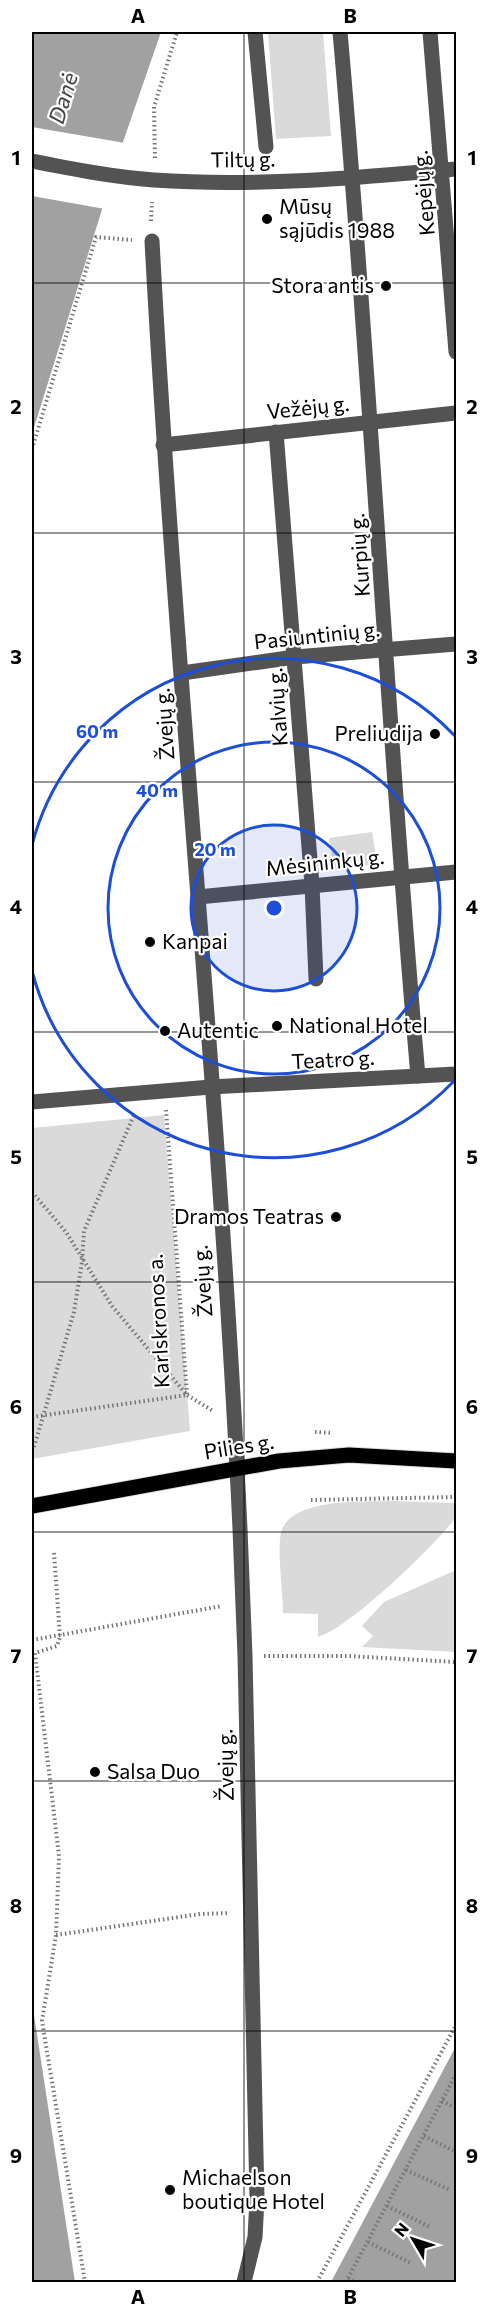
<svg xmlns="http://www.w3.org/2000/svg" width="488" height="2314" viewBox="0 0 488 2314" font-family="Commissioner,sans-serif">
	<style>
		.green { fill: #dadada }
		.water { fill: #a1a1a1 }
		.pier { fill: #fff }
		.lines { fill: none; stroke-linecap: round; stroke-linejoin: round }
		.major-casing { stroke: #dbdbdb; stroke-width: 17 }
		.path { stroke: #757575; stroke-width: 4; stroke-dasharray: 1.5 3; stroke-linecap: butt }
		.minor { stroke: #535353; stroke-width: 15 }
		.major { stroke: #000; stroke-width: 15 }
		.grid { fill: none; stroke: #000; stroke-width: 1.5; stroke-opacity: 0.55 }
		.ring { fill: none; stroke: #1d4ed8; stroke-width: 3 }
		.poi-dot { fill: #000; stroke: #fff; stroke-width: 2 }
		.labels { text-anchor: middle; stroke-width: 4.5; stroke-linejoin: round; paint-order: stroke }
		.street-label { font-size: 21px; fill: #000; stroke: #fff }
		.poi-label { font-size: 21px; fill: #000; stroke: #fff; text-anchor: start }
		.water-label { font-size: 22px; font-style: italic; fill: #424242; stroke: #fff }
		.centre { fill: #1d4ed8; stroke: #fff; stroke-width: 3 }
		.ring-label { font-size: 18px; text-anchor: middle; font-weight: bold; fill: #1d4ed8; stroke: #fff; stroke-width: 4.5; stroke-linejoin: round; paint-order: stroke }
		.neatline { fill: none; stroke: #000; stroke-width: 2 }
		.grid-label { font-size: 20px; text-anchor: middle; font-weight: bold; fill: #000 }
	</style>
	<rect width="100%" height="100%" fill="#fff"/>
	<!-- green -->
	<g class="green">
		<path d="M268,32H323L331,136L276,139Z"/>
		<path d="M372,832L377,864L334,870L329,838Z"/>
		<path d="M164,1115L190,1431L32,1459V1128Z"/>
		<path d="M390,1501L456,1503V1517C436,1545 348,1629 318,1637V1614L283,1613C283,1593 277,1549 281,1533C289,1498 362,1502 390,1501Z"/>
		<path d="M456,1570V1652L362,1647L373,1636L362,1626L384,1602Z"/>
	</g>
	<!-- water -->
	<g class="water">
		<path d="M32,32H161L124,139L32,434Z"/>
		<path d="M32,2002L75,2282H32Z"/>
		<path d="M456,2046V2282H331Z"/>
	</g>
	<!-- pier -->
	<path class="pier" d="M32,127L125,143L105,209L32,196Z"/>
	<g class="lines">
		<defs>
			<path id="major" d="M32,1506L279,1461L349,1455L456,1461"/>
		</defs>
		<!-- major casing -->
		<use href="#major" class="major-casing"/>
		<!-- path -->
		<g class="path">
			<path d="M155,158L154,107L177,32"/>
			<path d="M151,221L152,202"/>
			<path d="M32,449L96,237L132,240"/>
			<path d="M32,1192L66,1232L112,1306L187,1395L213,1411"/>
			<path d="M32,1417L187,1395L166,1110"/>
			<path d="M315,1432L333,1433"/>
			<path d="M34,1447L74,1312L82,1262L84,1231L134,1115"/>
			<path d="M311,1500L456,1497"/>
			<path d="M54,1553L60,1637L57,1646L35,1653L59,1856L56,1935L42,2021L85,2282"/>
			<path d="M32,1640L222,1606"/>
			<path d="M264,1656H348L456,1662"/>
			<path d="M56,1935L200,1914L230,1913"/>
			<path d="M442,2101L456,2108"/>
			<path d="M424,2136L456,2152"/>
			<path d="M406,2170L450,2190"/>
			<path d="M387,2206L430,2227"/>
			<path d="M368,2242L411,2263"/>
			<path d="M348,2279L357,2282"/>
			<path d="M317,2282L456,2025"/>
			<path d="M346,2282L456,2074"/>
		</g>
		<!-- minor -->
		<g class="minor">
			<path d="M255,32L266,147"/>
			<path d="M340,32C371,379 387,728 418,1076"/>
			<path d="M430,32L456,352"/>
			<path d="M32,161C72,169 113,177 154,180C254,187 357,178 456,169"/>
			<path d="M152,241C175,671 220,1099 240,1529L245,1656L257,2199L255,2237L244,2282"/>
			<path d="M276,432L312,885L316,979"/>
			<path d="M163,445L456,413"/>
			<path d="M182,673L295,657L456,644"/>
			<path d="M198,897L456,872"/>
			<path d="M32,1102L211,1087L456,1074"/>
		</g>
		<!-- major -->
		<use href="#major" class="major"/>
	</g>
	<!-- grid -->
	<path class="grid" d="M244,32V2282M32,283H456M32,533H456M32,782H456M32,1032H456M32,1282H456M32,1532H456M32,1781H456M32,2031H456"/>
	<!-- distance rings -->
	<circle cx="274" cy="908" r="83" fill="#1d4ed8" fill-opacity=".12"/>
	<g class="ring">
		<circle cx="274" cy="908" r="83"/>
		<circle cx="274" cy="908" r="166"/>
		<path d="M455 1080A250 250 0 0 1 32 971M32 845A250 250 0 0 1 455 736"/>
	</g>
	<!-- markers -->
	<g class="poi-dot">
		<circle cx="267" cy="219" r="6"/>
		<circle cx="386" cy="286" r="6"/>
		<circle cx="435" cy="734" r="6"/>
		<circle cx="150" cy="942" r="6"/>
		<circle cx="277" cy="1026" r="6"/>
		<circle cx="165" cy="1031" r="6"/>
		<circle cx="336" cy="1217" r="6"/>
		<circle cx="95" cy="1772" r="6"/>
		<circle cx="170" cy="2190" r="6"/>
	</g>
	<g class="labels">
		<!-- street labels -->
		<g class="street-label">
			<text transform="translate(243 160) rotate(-1)" y="7">Tiltų g.</text>
			<text transform="translate(424 193) rotate(-95)" y="7">Kepėjų g.</text>
			<text transform="translate(308 408) rotate(-6)" y="7">Vežėjų g.</text>
			<text transform="translate(360 555) rotate(-94)" y="7">Kurpių g.</text>
			<text transform="translate(317 636) rotate(-6)" y="7">Pasiuntinių g.</text>
			<text transform="translate(278 707) rotate(-94)" y="7">Kalvių g.</text>
			<text transform="translate(165 724) rotate(-94)" y="7">Žvejų g.</text>
			<text transform="translate(325 863) rotate(-6)" y="7">Mėsininkų g.</text>
			<text transform="translate(333 1060) rotate(-3)" y="7">Teatro g.</text>
			<text transform="translate(203 1281) rotate(-94)" y="7">Žvejų g.</text>
			<text transform="translate(159 1321) rotate(-93)" y="7">Karlskronos a.</text>
			<text transform="translate(239 1447) rotate(-9)" y="7">Pilies g.</text>
			<text transform="translate(226 1765) rotate(-91)" y="7">Žvejų g.</text>
		</g>
		<!-- poi labels -->
		<g class="poi-label">
			<text x="279" y="214">Mūsų<tspan x="279" dy="24">sąjūdis 1988</tspan></text>
			<text x="374" y="293" text-anchor="end">Stora antis</text>
			<text x="423" y="741" text-anchor="end">Preliudija</text>
			<text x="162" y="949">Kanpai</text>
			<text x="289" y="1033">National Hotel</text>
			<text x="177" y="1038">Autentic</text>
			<text x="324" y="1224" text-anchor="end">Dramos Teatras</text>
			<text x="107" y="1779">Salsa Duo</text>
			<text x="182" y="2185">Michaelson<tspan x="182" dy="24">boutique Hotel</tspan></text>
		</g>
		<!-- water labels -->
		<g class="water-label">
			<text transform="translate(63 98) rotate(-73)" y="8">Danė</text>
		</g>
	</g>
	<circle cx="274" cy="908" r="9" class="centre"/>
	<g class="ring-label">
		<text x="97" y="738">60 m</text>
		<text x="157" y="797">40 m</text>
		<text x="215" y="856">20 m</text>
	</g>
	<!-- border -->
	<rect width="488" height="2314" fill="none" stroke="#ffffff" stroke-width="66"/>
	<!-- north arrow -->
	<g transform="translate(413 2239) rotate(309)" stroke="#ffffff" stroke-width="4.5" paint-order="stroke">
	<path d="M0-4.5L10 22L0 15L-10 22Z" fill="#000000"/>
	<text y="-9" font-size="16" font-weight="bold" text-anchor="middle" fill="#000000">N</text>
	</g>
	<rect x="33" y="33" width="422" height="2248" class="neatline"/>
	<g class="grid-label">
		<text x="138" y="23">A</text>
		<text x="350" y="23">B</text>
		<text x="16" y="165">1</text>
		<text x="472" y="165">1</text>
		<text x="16" y="414">2</text>
		<text x="472" y="414">2</text>
		<text x="16" y="664">3</text>
		<text x="472" y="664">3</text>
		<text x="16" y="914">4</text>
		<text x="472" y="914">4</text>
		<text x="16" y="1164">5</text>
		<text x="472" y="1164">5</text>
		<text x="16" y="1414">6</text>
		<text x="472" y="1414">6</text>
		<text x="16" y="1663">7</text>
		<text x="472" y="1663">7</text>
		<text x="16" y="1913">8</text>
		<text x="472" y="1913">8</text>
		<text x="16" y="2163">9</text>
		<text x="472" y="2163">9</text>
		<text x="138" y="2304">A</text>
		<text x="350" y="2304">B</text>
	</g>
</svg>
